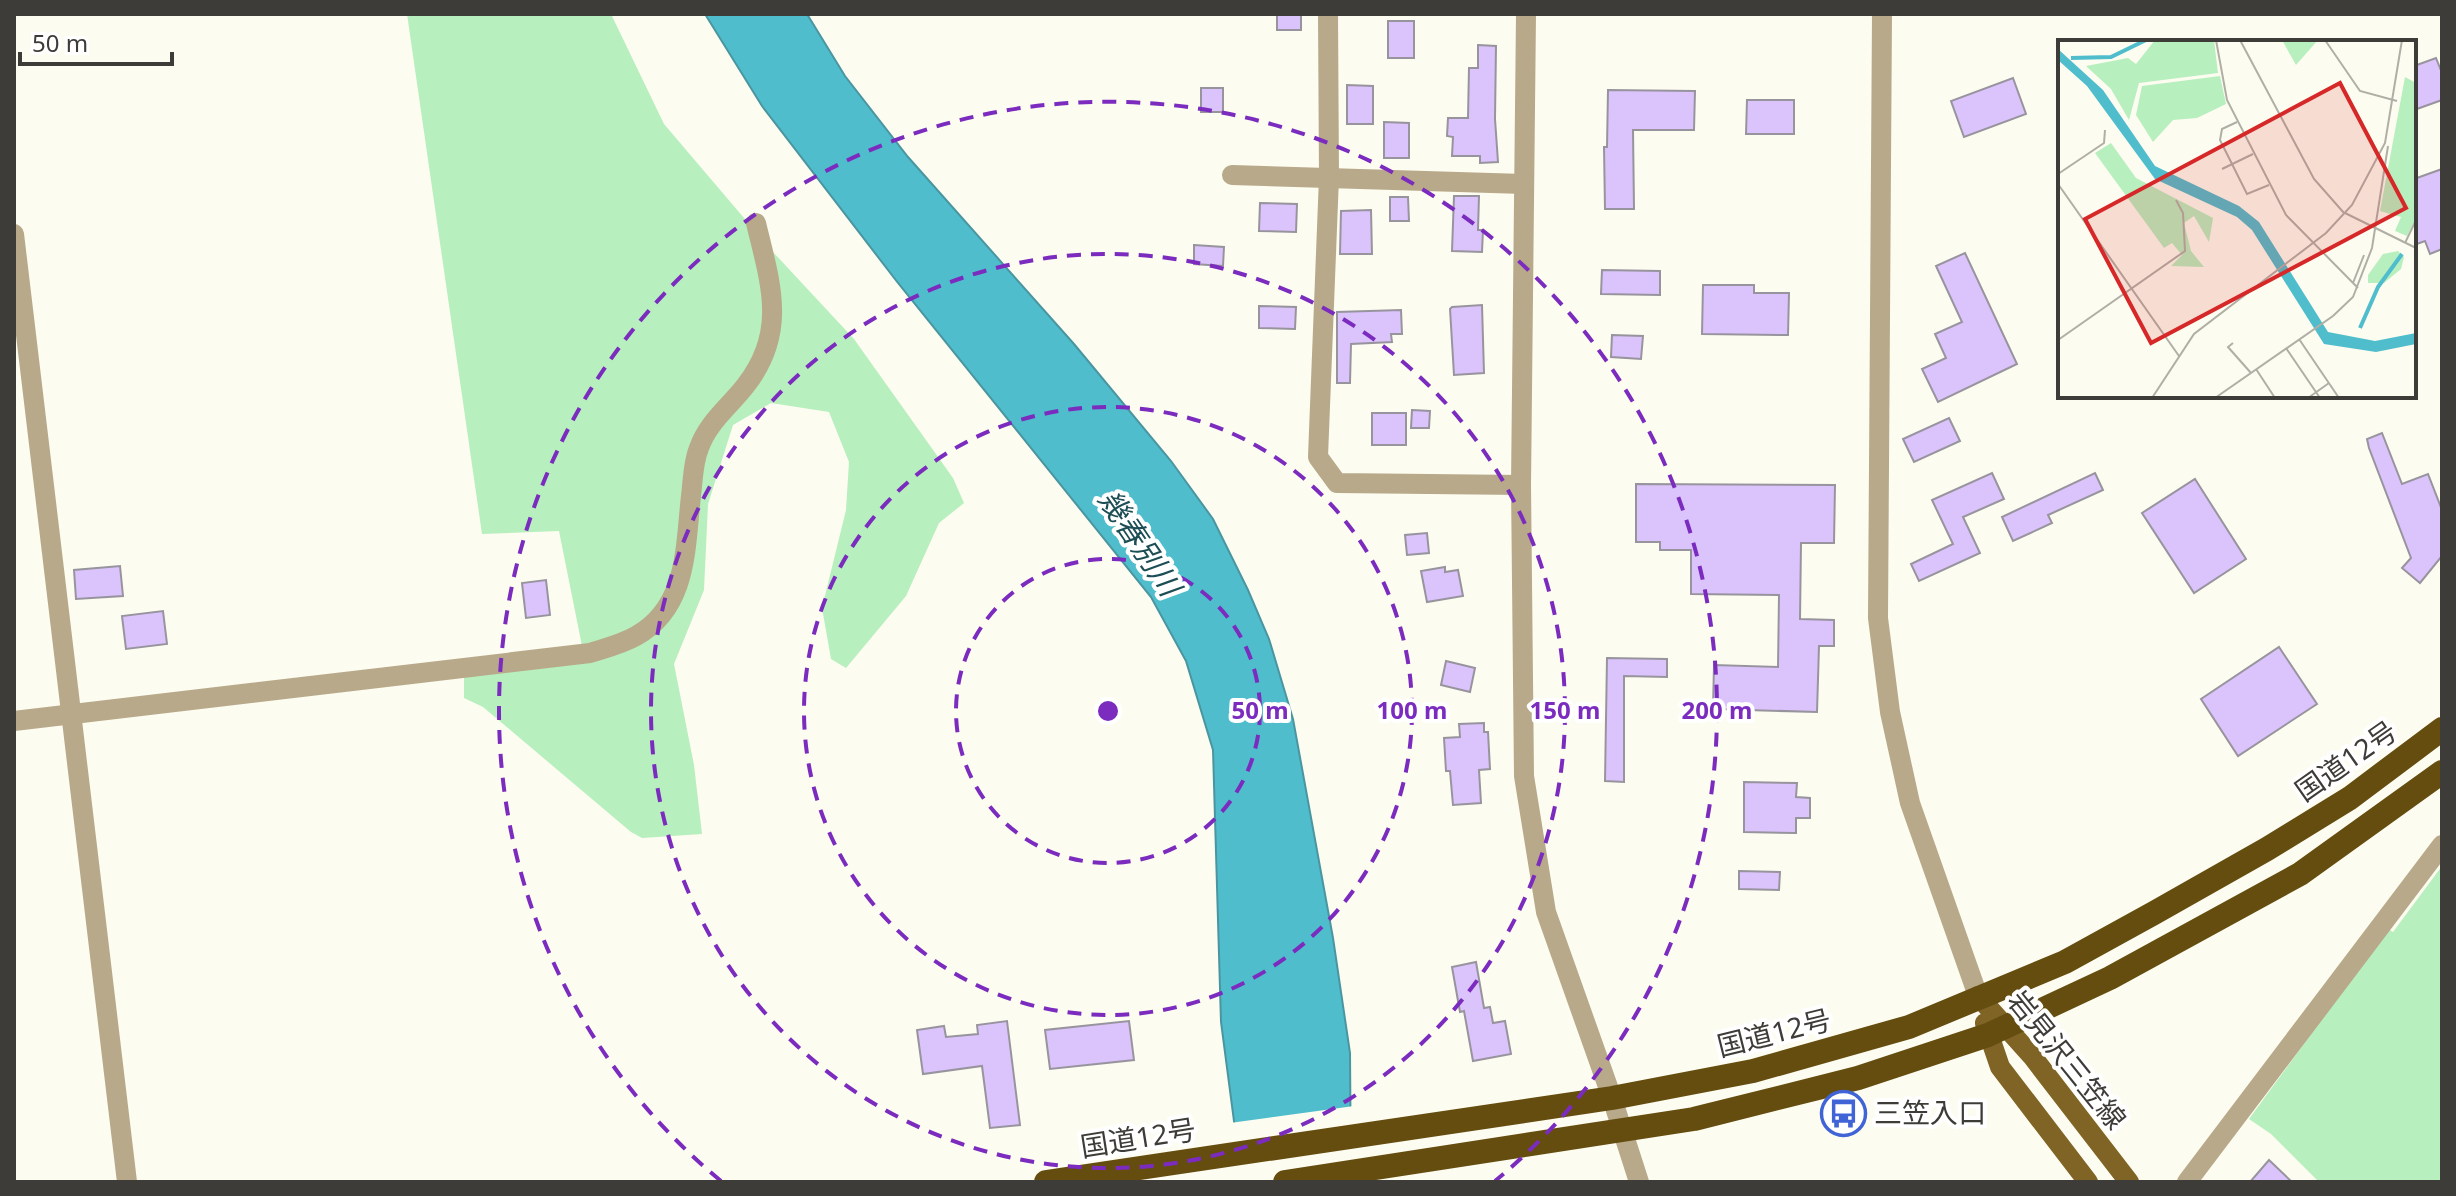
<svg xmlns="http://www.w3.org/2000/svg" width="2456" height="1196" viewBox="0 0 2456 1196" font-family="'Noto Sans','Noto Sans JP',sans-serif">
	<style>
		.green { fill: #b8efbe }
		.water { fill: #50bdcd; stroke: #4a96a0; stroke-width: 2 }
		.pier { fill: #fdfcf0 }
		.building { fill: #dbc3fc; stroke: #98949e; stroke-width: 2 }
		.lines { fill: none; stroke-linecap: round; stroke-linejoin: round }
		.minor { stroke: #b8a98a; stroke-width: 20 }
		.major { stroke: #7f6426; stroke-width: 20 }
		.highway { stroke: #654d10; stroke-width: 24 }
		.ring { fill: none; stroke: #7b2cbf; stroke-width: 4; stroke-dasharray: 14 10 }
		.labels { text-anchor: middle; stroke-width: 8; stroke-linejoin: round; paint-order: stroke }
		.street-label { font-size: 28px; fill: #3d3c38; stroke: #fff }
		.poi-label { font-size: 28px; fill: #3d3c38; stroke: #fff; text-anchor: start }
		.water-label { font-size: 30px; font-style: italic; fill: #1e4e55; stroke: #fff }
		.inset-river { fill: none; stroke: #50bdcd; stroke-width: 4 }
		.inset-road { fill: none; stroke: #b0afa6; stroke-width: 2 }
		.view { fill: #d62828; fill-opacity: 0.15; stroke: #d62828; stroke-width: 4 }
		.inset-edge { fill: none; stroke: #3d3c38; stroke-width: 4 }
		.centre { fill: #7b2cbf; stroke: #fff; stroke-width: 4 }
		.ring-label { font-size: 24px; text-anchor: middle; font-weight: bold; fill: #7b2cbf; stroke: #fff; stroke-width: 8; stroke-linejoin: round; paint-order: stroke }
	</style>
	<rect width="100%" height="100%" fill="#fdfcf0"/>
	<!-- green -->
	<g class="green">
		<path d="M407,14H611L664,124L773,252L854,339L953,478L964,503L939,523L906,596L846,668L831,659L822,608L846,510L849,462L829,412L771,403L733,425L708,504L704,590L674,664L694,765L702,834L642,838L631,832L483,707L464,698V677L585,661L559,531L482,534Z"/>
		<path d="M2442,866V1182H2319L2271,1134L2249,1119L2388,929L2393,932Z"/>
	</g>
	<!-- water -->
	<path class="water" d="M705,14H807L845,76L908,157L1074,344L1171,461L1213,519L1248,590L1269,639L1293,719L1333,938L1350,1053L1351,1182H1242L1221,1022L1213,750L1186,661L1151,597L898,283L762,106Z"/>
	<!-- pier -->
	<path class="pier" d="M1354,1106L1355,1182H1238L1230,1123Z"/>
	<!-- building -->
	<g class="building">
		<rect x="1277" y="14" width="24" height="16"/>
		<rect x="1388" y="21" width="26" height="37"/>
		<path d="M1478,45L1496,46L1495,119L1498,162L1480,163V156H1452L1453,137L1447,136L1448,118H1468L1469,68H1478Z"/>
		<path d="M2436,58L2442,73V100L2414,110V66Z"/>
		<path d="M2013,78L2026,114L1964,137L1951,101Z"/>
		<path d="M1347,85L1373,86V124H1347Z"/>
		<rect x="1201" y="88" width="22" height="24"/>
		<path d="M1608,90L1695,91L1694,130H1633L1634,209H1605L1604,147H1607Z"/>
		<path d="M1747,100H1794V134H1746Z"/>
		<path d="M1384,122L1409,123V158H1384Z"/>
		<path d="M2442,169V249L2430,254L2425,241L2414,245V179Z"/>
		<path d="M1454,196H1479L1478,230H1483L1482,252L1452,251Z"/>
		<path d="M1390,197H1408L1409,221H1390Z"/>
		<path d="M1260,203L1297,204L1296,232L1259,231Z"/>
		<path d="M1371,210L1372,254H1340L1341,211Z"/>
		<path d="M1194,245L1224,247L1223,266L1194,264Z"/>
		<path d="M1965,253L2017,364L1938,402L1922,369L1946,358L1935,334L1962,322L1936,266Z"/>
		<path d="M1602,270L1660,271V295L1601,294Z"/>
		<path d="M1703,285H1754V293H1789L1788,335L1702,334Z"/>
		<path d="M1482,305L1484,373L1454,375L1450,309L1452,307Z"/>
		<path d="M1259,306L1296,307L1295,329L1259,328Z"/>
		<path d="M1401,310L1402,334H1391L1392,342L1351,344L1350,383H1337V312Z"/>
		<path d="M1612,335L1643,336L1641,359L1611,357Z"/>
		<path d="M1412,410L1430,411L1429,428H1411Z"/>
		<rect x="1372" y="413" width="34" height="32"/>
		<path d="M1949,418L1960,441L1914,462L1903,439Z"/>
		<path d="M2382,433L2402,484L2428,474L2442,510V556L2420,583L2402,568L2411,558L2369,448L2367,439Z"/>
		<path d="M1992,473L2004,499L1963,517L1980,553L1919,581L1911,564L1953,544L1932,500Z"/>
		<path d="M2095,473L2103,490L2048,515L2052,523L2013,541L2002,517Z"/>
		<path d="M2195,479L2246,559L2194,593L2142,513Z"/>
		<path d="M1636,484L1835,485L1834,543H1801L1800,619L1834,620V646H1819L1817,712L1713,709L1714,665L1778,667L1779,595L1691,594V550H1660V542H1636Z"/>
		<path d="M1427,533L1429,553L1407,555L1405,535Z"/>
		<path d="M120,566L123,596L76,599L74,570Z"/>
		<path d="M1445,567V572L1458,570L1463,596L1427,602L1421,571Z"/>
		<path d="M546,580L550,615L526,618L522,583Z"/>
		<path d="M163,611L167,644L126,649L122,616Z"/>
		<path d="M2279,647L2317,704L2238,756L2201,699Z"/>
		<path d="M1607,658L1667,659V677L1624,676V782L1605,781Z"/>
		<path d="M1446,661L1475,668L1470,692L1441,685Z"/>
		<path d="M1484,723V732H1488L1490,769L1479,770L1481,803L1453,805L1450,771H1446L1444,738L1460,737L1459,724Z"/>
		<path d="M1744,782L1797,783L1796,797L1810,798V818H1796V833L1744,832Z"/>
		<path d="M1739,871L1780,872L1779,890L1739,889Z"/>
		<path d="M1476,962L1484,1008L1490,1007L1493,1023L1505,1021L1511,1054L1473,1061L1464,1011L1460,1012L1452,967Z"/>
		<path d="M1007,1021L1020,1125L990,1128L982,1066L923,1074L917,1030L944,1026L946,1037L978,1034L977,1025Z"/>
		<path d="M1129,1021L1134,1060L1050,1069L1045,1030Z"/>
		<path d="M2269,1160L2292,1182H2250Z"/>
	</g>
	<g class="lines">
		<!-- minor -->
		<g class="minor">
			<path d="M1328,14L1329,177L1318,457L1337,483L1521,485"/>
			<path d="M1526,14L1521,485L1524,776L1546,912L1612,1098L1639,1182"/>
			<path d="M1882,14L1878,618L1890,712L1910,803L1978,996"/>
			<path d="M1232,175L1524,184"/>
			<path d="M14,234L127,1182"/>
			<path d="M14,721L590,653C606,648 622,644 636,636C688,607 685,548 691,496C693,480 693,462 699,448C708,422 730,406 746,385C788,331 770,282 756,223"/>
			<path d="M2187,1182L2442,845"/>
		</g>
		<!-- major -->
		<g class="major">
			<path d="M1978,996L2032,1056L2129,1182"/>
			<path d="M1985,1023L2000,1067L2088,1182"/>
		</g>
		<!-- highway -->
		<g class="highway">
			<path d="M1046,1182L1612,1098L1753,1071L1909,1027L2065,962L2154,913L2267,849L2350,798L2442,729"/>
			<path d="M1285,1182L1694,1119L1858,1078L1988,1035L2110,978L2300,874L2442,772"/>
		</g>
	</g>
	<!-- distance rings -->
	<g class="ring">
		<circle cx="1108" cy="711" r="152"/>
		<circle cx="1108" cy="711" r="304"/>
		<circle cx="1108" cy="711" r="457"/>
		<path d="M721 1181A609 609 0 1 1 1495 1181"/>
	</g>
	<!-- icons -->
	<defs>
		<symbol id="bus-ring" viewBox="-11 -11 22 22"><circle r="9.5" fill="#fff" stroke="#4063d5" stroke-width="1.5"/><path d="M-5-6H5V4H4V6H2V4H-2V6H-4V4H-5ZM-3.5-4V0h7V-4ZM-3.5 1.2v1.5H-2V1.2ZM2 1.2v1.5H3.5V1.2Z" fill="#4063d5"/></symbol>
	</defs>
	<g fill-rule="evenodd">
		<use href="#bus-ring" x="1818" y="1088" width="51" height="51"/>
	</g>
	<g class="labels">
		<!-- street labels -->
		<g class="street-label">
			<text transform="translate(2346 761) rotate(-35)" y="10">国道12号</text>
			<text transform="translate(1774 1033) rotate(-14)" y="10">国道12号</text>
			<text transform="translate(2067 1060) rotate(51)" y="10">岩見沢三笠線</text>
			<text transform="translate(1138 1138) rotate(-9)" y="10">国道12号</text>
		</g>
		<!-- poi labels -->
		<g class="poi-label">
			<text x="1874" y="1123">三笠入口</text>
		</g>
		<!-- water labels -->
		<g class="water-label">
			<text transform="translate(1139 543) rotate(56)" y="10">幾春別川</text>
		</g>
	</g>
	<!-- overview -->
	<g transform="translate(2058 40)">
		<rect width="358" height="358" fill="#fdfcf0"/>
		<path d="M97,0H156L160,33L81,43L71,80L53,49L28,26L70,18L78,24ZM224,0H260L238,25ZM162,36L168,64L139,78L115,80L95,102L78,75L84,46ZM347,37L358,43V178L349,196L337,191L343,177L322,171ZM53,103L78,138L155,178L151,202L136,176L126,183L133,211L146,227L113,226L124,215L114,203L106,208L37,113ZM340,211L346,217L343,229L326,243H310V235L325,214Z" fill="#b8efbe"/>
		<path d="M0,9L45,50L97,126L181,166L201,182L270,292L317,301L358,293V304L318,312L266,304L194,190L179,177L97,139L29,46L0,20Z" fill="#50bdcd"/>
		<path class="inset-river" d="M13,18L53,17L88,0M302,288L320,247L344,214"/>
		<path class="inset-road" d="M158,0L169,60L228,175L300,248M182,0L256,139L286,173M267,0L302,51L339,61M179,82L164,89L162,100L189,154L211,145M164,129L195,114M0,134L46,103L47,90M0,144L121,316M287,173L358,208M347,203L358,180M295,243L306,215M241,299L281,358M0,300L127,211L125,173L118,160M175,303L170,307L193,333M228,308L262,358M198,329L217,358M94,358L136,294L268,193L294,165L327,103L344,0M157,358L275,276L295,257L314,208L330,106M250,358L271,343"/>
		<path class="view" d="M282,43L348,168L93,303L27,179Z"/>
		<rect width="358" height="358" class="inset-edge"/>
	</g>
	<circle cx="1108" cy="711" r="12" class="centre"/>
	<g class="ring-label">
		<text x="1260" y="719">50 m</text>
		<text x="1412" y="719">100 m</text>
		<text x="1565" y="719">150 m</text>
		<text x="1717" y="719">200 m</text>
	</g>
	<!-- border -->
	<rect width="2456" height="1196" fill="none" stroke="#3d3c38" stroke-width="32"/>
	<!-- scale -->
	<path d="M20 52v12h152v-12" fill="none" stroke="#3d3c38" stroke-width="4"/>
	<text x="32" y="52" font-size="24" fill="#3d3c38" stroke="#ffffff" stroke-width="6" paint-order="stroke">50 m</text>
</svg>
